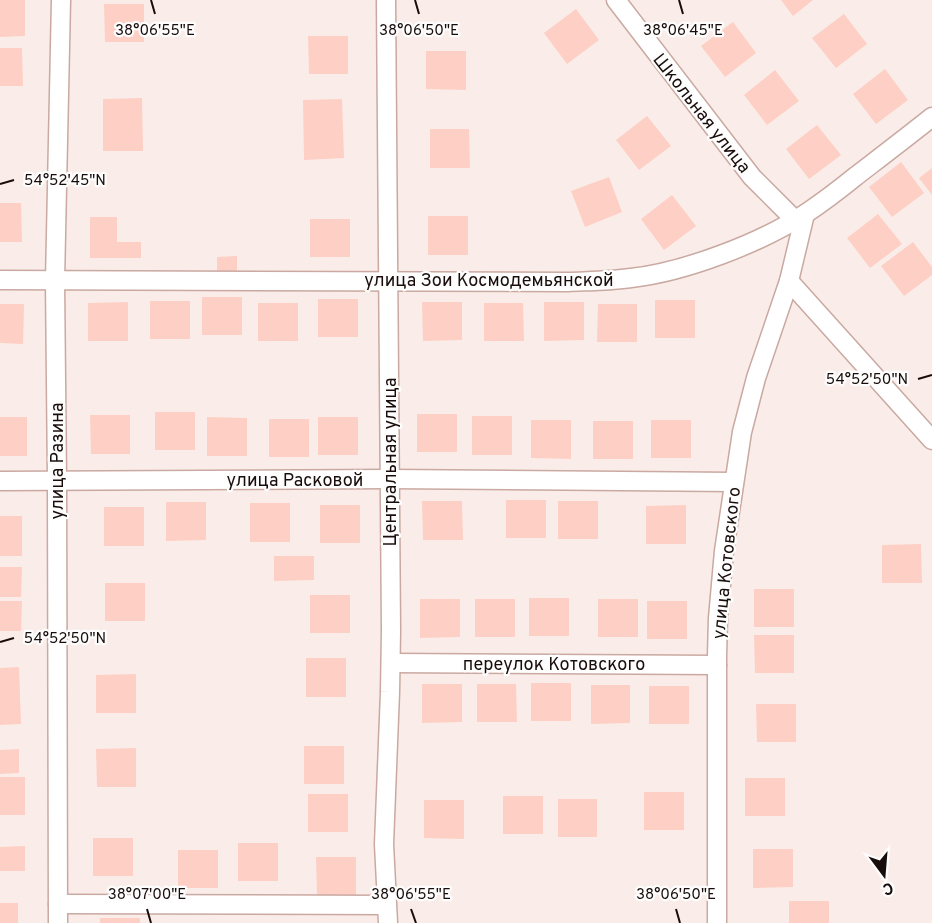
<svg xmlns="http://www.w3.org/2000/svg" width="932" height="923" viewBox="0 0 932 923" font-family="Overpass,sans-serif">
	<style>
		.building { fill: #fecfc4 }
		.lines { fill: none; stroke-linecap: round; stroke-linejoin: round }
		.street-casing { stroke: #c9a9a1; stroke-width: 21 }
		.street { stroke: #fff; stroke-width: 18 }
		.ticks { fill: none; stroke: #180d0b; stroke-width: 2 }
		.labels { text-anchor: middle; stroke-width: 4.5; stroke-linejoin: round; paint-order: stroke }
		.street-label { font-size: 18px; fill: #180d0b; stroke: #fdfdfd }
		.ticks-label { font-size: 15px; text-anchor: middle; fill: #180d0b; stroke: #fdfdfd; stroke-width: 4.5; stroke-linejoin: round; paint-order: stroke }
	</style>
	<rect width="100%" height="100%" fill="#faede9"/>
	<!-- building -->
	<g class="building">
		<path d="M0,0H25V36L0,37Z"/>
		<path d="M781,0H813L793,16Z"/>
		<path d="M104,4H144V42H105Z"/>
		<path d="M576,9L599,40L567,64L544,33Z"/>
		<path d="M844,14L867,44L836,68L812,38Z"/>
		<path d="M733,22L756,53L725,77L701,46Z"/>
		<path d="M308,36H348V74H309Z"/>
		<path d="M0,48H22L23,86H0Z"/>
		<path d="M426,51H466V90L426,89Z"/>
		<path d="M885,69L908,100L876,124L853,94Z"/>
		<path d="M775,70L799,101L767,125L744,95Z"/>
		<path d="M142,98L143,151H103V99Z"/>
		<path d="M342,99L344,158L304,160L303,100Z"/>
		<path d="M647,116L671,146L639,170L616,140Z"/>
		<path d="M817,125L841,155L809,179L786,149Z"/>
		<path d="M430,129H469L470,168H430Z"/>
		<path d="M901,162L924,193L892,217L869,187Z"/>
		<path d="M932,168V195L919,178Z"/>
		<path d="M609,177L622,212L585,227L571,191Z"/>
		<path d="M672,195L696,226L664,250L641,219Z"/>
		<path d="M0,203H21L22,242H0Z"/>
		<path d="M878,214L902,244L870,268L847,238Z"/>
		<rect x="428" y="216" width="40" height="39"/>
		<path d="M90,217H117V242H141V258H90Z"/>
		<rect x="310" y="219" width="40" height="38"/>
		<path d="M913,242L932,267V275L904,296L881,266Z"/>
		<path d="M237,256V271H217V257Z"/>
		<rect x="202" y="297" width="40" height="38"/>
		<rect x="318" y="299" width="40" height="38"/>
		<rect x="655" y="300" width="40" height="38"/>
		<rect x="150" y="301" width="40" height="38"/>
		<path d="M128,302V341H88V303Z"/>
		<path d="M422,302H462V340L423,341Z"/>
		<path d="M544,302H584V340L544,341Z"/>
		<rect x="258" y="303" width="40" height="38"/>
		<path d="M484,303H523L524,341H484Z"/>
		<path d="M0,304H24L23,344L0,343Z"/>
		<path d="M598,304H637V342H597Z"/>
		<rect x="155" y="412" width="40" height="38"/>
		<rect x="417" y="414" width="40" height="38"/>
		<path d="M90,415H130V454H91Z"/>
		<rect x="472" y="416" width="40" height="39"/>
		<rect x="0" y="417" width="27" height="39"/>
		<path d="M207,417L247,418V456H207Z"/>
		<rect x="318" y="417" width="40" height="38"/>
		<rect x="269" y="419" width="40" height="38"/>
		<path d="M531,420H571V459L531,458Z"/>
		<rect x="651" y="420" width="40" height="38"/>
		<rect x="593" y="421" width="40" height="38"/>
		<rect x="506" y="500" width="40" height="38"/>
		<path d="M422,501H462L463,540H423Z"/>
		<rect x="558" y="501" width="40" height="38"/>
		<path d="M166,502H206V540L166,541Z"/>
		<rect x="250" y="503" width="40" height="39"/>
		<rect x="320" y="505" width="40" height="38"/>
		<path d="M686,505V544H646V506Z"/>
		<rect x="104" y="507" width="40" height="39"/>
		<rect x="0" y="516" width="22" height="40"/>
		<path d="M921,544L922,583H882V545Z"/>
		<path d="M274,556H314V580L274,581Z"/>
		<path d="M0,567H22L21,597H0Z"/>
		<rect x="105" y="583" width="40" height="38"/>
		<rect x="754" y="589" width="40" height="38"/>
		<rect x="310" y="595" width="40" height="38"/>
		<rect x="529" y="598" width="40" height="38"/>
		<path d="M420,599H460V637L420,638Z"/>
		<rect x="475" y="599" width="40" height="38"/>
		<rect x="598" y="599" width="40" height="38"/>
		<path d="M0,601H22L21,631H0Z"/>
		<rect x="647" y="601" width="40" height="38"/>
		<path d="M754,635H794V673H755Z"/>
		<rect x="306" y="658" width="40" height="39"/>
		<path d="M19,667L21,724L0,725V668Z"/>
		<path d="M136,674V713H96V675Z"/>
		<rect x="531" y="683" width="40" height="38"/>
		<path d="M422,684H462V722L422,723Z"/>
		<path d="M477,684H516L517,722H477Z"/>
		<path d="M591,685H630V723L591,724Z"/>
		<rect x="649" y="686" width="40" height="38"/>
		<path d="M756,704H796V742H757Z"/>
		<rect x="304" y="746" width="40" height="38"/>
		<path d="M136,748V787H97L96,749Z"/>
		<path d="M19,749V773L0,774V750Z"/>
		<rect x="0" y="777" width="25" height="38"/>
		<rect x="745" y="778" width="40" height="38"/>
		<rect x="644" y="792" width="40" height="38"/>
		<rect x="308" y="794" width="40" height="38"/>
		<rect x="503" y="796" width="40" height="38"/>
		<rect x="558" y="799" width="39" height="38"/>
		<path d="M424,800H464V839L424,838Z"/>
		<rect x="93" y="838" width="40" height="38"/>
		<rect x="238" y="843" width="40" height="38"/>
		<path d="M25,846V871H0V847Z"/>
		<path d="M753,849H793V887L753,888Z"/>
		<rect x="178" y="850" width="40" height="38"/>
		<path d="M316,857H356V895H317Z"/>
		<rect x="789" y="901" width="40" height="22"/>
		<rect x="0" y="903" width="18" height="20"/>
		<rect x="100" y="918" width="40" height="5"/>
	</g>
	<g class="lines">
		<defs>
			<g id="street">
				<path d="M386,0L391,631L390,692L384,844L388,923"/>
				<path d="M616,0L752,177L795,220"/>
				<path d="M0,280L568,282C589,281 610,281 631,278C685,272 760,243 805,214C823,202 840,189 856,176C882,156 907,137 932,117"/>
				<path d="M789,281L932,440"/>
				<path d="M0,481L390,479L734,482"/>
				<path d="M391,663L717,665"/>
				<path d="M58,904L386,905"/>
				<path d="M58,923L57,481L55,281L61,0"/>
				<path d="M717,923V656L718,618L724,551L742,432L756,378L789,281L805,214"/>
			</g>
		</defs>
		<!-- street casing -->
		<use href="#street" class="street-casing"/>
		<!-- street -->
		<use href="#street" class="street"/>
	</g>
	<!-- ticks -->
	<path class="ticks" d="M151,0L155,14M415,0L419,14M679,0L683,14M0,184L14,180M918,379L932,375M0,642L14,638M147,909L151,923M411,909L416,923M676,909L680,923"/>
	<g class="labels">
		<!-- street labels -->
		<g class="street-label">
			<text transform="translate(702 113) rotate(52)" y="6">Школьная улица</text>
			<text x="489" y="286">улица Зои Космодемьянской</text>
			<text transform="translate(57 461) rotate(-90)" y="6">улица Разина</text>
			<text transform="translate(390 462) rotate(-90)" y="6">Центральная улица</text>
			<text x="295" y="486">улица Расковой</text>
			<text transform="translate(726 563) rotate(-84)" y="6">улица Котовского</text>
			<text x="554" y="670">переулок Котовского</text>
		</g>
	</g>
	<g class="ticks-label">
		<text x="155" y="35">38°06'55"E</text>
		<text x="419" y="35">38°06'50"E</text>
		<text x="683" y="35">38°06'45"E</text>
		<text x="65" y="185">54°52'45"N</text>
		<text x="867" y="384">54°52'50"N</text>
		<text x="65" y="643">54°52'50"N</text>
		<text x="147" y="899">38°07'00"E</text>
		<text x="411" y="899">38°06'55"E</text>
		<text x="676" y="899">38°06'50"E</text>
	</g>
	<!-- north arrow -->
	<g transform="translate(884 875) rotate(164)" stroke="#fdfdfd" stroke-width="4.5" paint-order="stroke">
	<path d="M0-4.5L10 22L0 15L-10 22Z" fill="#180d0b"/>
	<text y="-9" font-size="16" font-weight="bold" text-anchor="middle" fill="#180d0b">С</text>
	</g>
</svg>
